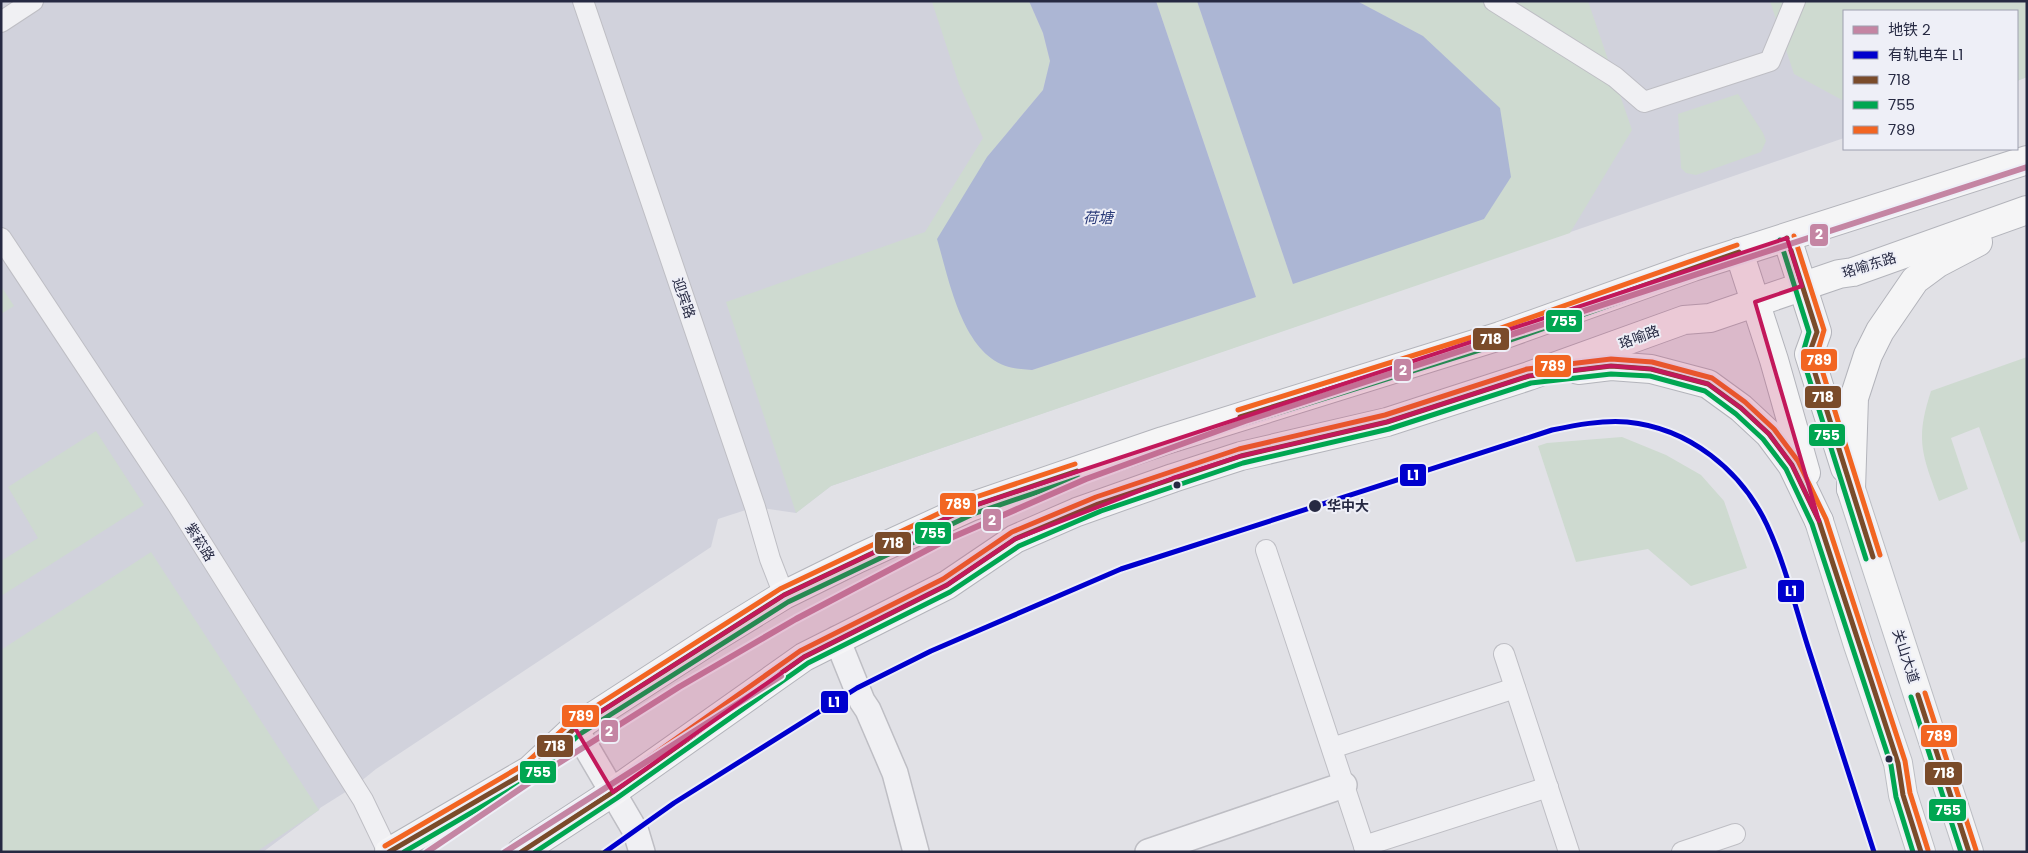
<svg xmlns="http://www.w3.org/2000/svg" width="2028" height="853" viewBox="0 0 2028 853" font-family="Poppins,'Noto Sans SC',sans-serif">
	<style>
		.built { fill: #d1d2dc }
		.green { fill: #cedad0 }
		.water { fill: #acb6d4 }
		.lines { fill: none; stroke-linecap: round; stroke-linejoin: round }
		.minor-casing { stroke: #bebec4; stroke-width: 22 }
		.tertiary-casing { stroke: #bebec4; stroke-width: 28 }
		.primary-casing { stroke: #bcbec4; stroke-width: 30 }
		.trunk-casing { stroke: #b3b4bb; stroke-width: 30 }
		.minor { stroke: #f0f0f3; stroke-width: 20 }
		.tertiary { stroke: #f0f0f3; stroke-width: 25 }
		.primary { stroke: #f5f5f6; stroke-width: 28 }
		.trunk { stroke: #f5f5f6; stroke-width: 28 }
		.bus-1-casing { stroke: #eeeff7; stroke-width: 9 }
		.bus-2-casing { stroke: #eeeff7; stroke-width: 9 }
		.bus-3-casing { stroke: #eeeff7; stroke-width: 9 }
		.bus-1 { stroke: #7a4b2a; stroke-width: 5 }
		.bus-2 { stroke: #00a651; stroke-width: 5 }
		.bus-3 { stroke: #f26522; stroke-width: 5 }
		.tram-1-casing { stroke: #eeeff7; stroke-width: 9 }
		.tram-1 { stroke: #0000cd; stroke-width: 5 }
		.metro-1-casing { stroke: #eeeff7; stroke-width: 10 }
		.metro-1 { stroke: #c485a3; stroke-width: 6 }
		.marked { fill: #c2185b; fill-opacity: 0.2; stroke: #c2185b; stroke-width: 4; stroke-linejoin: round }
		.bus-dot { fill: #262942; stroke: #eeeff7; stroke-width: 2 }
		.labels { text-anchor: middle; stroke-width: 4; stroke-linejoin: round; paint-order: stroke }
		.street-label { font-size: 14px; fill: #262942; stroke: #eeeff7 }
		.stop-label { font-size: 14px; font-weight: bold; fill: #262942; stroke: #eeeff7; text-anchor: start }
		.water-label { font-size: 15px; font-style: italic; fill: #2b3c7a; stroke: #eeeff7 }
		.line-badge { stroke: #eeeff7; stroke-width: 2 }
		.badge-label { font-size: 14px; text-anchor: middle; font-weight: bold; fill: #fff }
	</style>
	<rect width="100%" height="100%" fill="#e1e1e6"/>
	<!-- built -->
	<path class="built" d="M1,1H2027V77L2017,81V11H1844V138L831,486L796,513L755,507L718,519L711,547L376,769L355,786L320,808L319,810L263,852H1Z"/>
	<!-- green -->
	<g class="green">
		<path d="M935,1H1029L1043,33L1050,61L1043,90L987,157L983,352L1008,367L1032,370L1256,297L1156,1H1197L1293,284L1423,36L1357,1H1588L1632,130L1570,233L831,486L796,513L726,302L925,232L983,138L959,84L932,2Z"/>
		<path d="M1770,1H2027V77L2017,81V11H1844V101L1794,74Z"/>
		<path d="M1738,94L1763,133L1766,141L1761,152L1696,175L1686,173L1681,168L1678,114Z"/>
		<path d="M1,286L14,306L1,314Z"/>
		<path d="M2027,357V540L2021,543L1979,427L1951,438L1968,489L1939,501C1922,454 1915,440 1931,391Z"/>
		<path d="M96,431L144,505L1,596V561L38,538L8,487Z"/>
		<path d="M1622,437L1666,455L1701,475L1724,501L1747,568L1691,586L1648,549L1576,562L1538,446L1547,443Z"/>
		<path d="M151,552L319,810L256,852H1V650Z"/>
	</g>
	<!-- water -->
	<g class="water">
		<path d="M1029,1H1156L1256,297L1032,370C1024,369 1016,369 1009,367C962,354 949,279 937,239L987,157L1043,90L1050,61L1043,33Z"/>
		<path d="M1197,1H1357L1423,36L1500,108L1511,177L1484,219L1293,284Z"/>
	</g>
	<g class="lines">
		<defs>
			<g id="minor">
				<path d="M583,1L755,507L770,559L784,595"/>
				<path d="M1494,1L1615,77L1644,102L1770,61L1795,1"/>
				<path d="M1,22L33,1"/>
				<path d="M1,238L177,504L300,700L363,800L388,852"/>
				<path d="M1266,550L1366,852"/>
				<path d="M1504,654L1569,852"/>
				<path d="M1332,748L1515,688"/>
				<path d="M1364,846L1548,787"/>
				<path d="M1682,852L1735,834"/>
			</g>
			<g id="tertiary">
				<path d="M837,639L862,701L868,710L895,773L916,852"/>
				<path d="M575,728L636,832L642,852"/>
				<path d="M1148,852L1344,785"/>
			</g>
			<g id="primary">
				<path d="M1851,489L1969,852"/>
				<path d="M1819,521L1858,645L1898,763L1903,795L1921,852"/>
			</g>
			<g id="trunk">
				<path d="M1787,238L1817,332L1809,354L1845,468"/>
				<path d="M1739,252L1774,360L1806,473"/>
				<path d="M1578,370L1611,366L1651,369L1708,384L1741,408L1769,434L1792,465L1819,521"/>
				<path d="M1851,489L1854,398L1868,355L1880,331L1915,280L1938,263L1978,242"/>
				<path d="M389,852L530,770L575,728L714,638L784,595L859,558L970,507L1163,441L1500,336L1693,267L2027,160"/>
				<path d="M521,852L613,792L804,657L947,585L1015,539L1077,512L1173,478L1241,456L1387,422L1529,376L1684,320L1710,318L1839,274L1853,272L2027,210"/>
			</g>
		</defs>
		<!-- minor casing -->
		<use href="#minor" class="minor-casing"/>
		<!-- tertiary casing -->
		<use href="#tertiary" class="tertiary-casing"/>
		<!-- primary casing -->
		<use href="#primary" class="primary-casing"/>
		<!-- trunk casing -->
		<use href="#trunk" class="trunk-casing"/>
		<!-- minor -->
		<use href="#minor" class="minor"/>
		<!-- tertiary -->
		<use href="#tertiary" class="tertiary"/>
		<!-- primary -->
		<use href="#primary" class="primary"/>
		<!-- trunk -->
		<use href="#trunk" class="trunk"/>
		<defs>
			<g id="bus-1">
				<path d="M1787,238L1817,332L1809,354L1873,557"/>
				<path d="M1240,417L1500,336L1739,252"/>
				<path d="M1918,695L1969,852"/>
				<path d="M389,852L530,770L575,728L784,595L970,507L1077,471"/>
				<path d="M521,852L613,792L804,657L947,585L1015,539L1098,504L1241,456L1387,422L1529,376L1611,366L1651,369L1708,384L1741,408L1769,434L1792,465L1819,521L1898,763L1903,795L1921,852"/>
			</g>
			<g id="bus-2">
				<path d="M1780,240L1809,332L1802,356L1866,559"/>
				<path d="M1242,424L1502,343L1741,259"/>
				<path d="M1911,697L1961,852"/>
				<path d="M404,852L534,776L580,734L788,602L973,514L1079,478"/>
				<path d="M535,852L617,798L808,663L950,592L1019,546L1101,511L1243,463L1389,429L1531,383L1611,374L1650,376L1705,391L1736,414L1763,439L1786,469L1812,524L1891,765L1896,797L1913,852"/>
			</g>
			<g id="bus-3">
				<path d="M1794,236L1824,330L1817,354L1880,555"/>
				<path d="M1238,410L1498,329L1737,245"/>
				<path d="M1925,693L1976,850"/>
				<path d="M385,846L525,764L571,722L780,589L967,500L1075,464"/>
				<path d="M517,846L609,786L800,651L943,579L1012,532L1096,497L1239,449L1385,415L1527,369L1611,359L1652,362L1712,378L1745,402L1774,429L1798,461L1826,519L1905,761L1910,793L1928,850"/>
			</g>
		</defs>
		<!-- bus-1 casing -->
		<use href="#bus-1" class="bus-1-casing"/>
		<!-- bus-2 casing -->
		<use href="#bus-2" class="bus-2-casing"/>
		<!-- bus-3 casing -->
		<use href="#bus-3" class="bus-3-casing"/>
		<!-- bus-1 -->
		<use href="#bus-1" class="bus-1"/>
		<!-- bus-2 -->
		<use href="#bus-2" class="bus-2"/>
		<!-- bus-3 -->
		<use href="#bus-3" class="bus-3"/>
		<defs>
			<path id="tram-1" d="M605,852L674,803L857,688L931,651L1121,569L1552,430C1576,425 1602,420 1627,422C1689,428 1741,470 1767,525C1785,564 1795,606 1808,647C1830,715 1852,783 1874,852"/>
		</defs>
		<!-- tram-1 casing -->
		<use href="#tram-1" class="tram-1-casing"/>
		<!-- tram-1 -->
		<use href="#tram-1" class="tram-1"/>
		<defs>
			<g id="metro-1">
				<path d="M427,852L554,766L679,687L796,619L946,540L1086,479L1245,421L2027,167"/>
				<path d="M505,852L781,676"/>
			</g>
		</defs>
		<!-- metro-1 casing -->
		<use href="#metro-1" class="metro-1-casing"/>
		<!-- metro-1 -->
		<use href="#metro-1" class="metro-1"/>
	</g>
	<!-- marked area -->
	<path class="marked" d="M1787,238L1802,286L1755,302L1819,521L1792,465L1769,434L1741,408L1708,384L1651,369L1611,366L1529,376L1387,422L1241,456L1173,478L1015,539L947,585L804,657L613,792L575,728L784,595L970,507Z"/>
	<!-- markers -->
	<g class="bus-dot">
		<circle cx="1177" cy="485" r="4.5"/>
		<circle cx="1315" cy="506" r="7"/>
		<circle cx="1889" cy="759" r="4.5"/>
	</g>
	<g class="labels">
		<!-- street labels -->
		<g class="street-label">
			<text transform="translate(1869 265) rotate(-17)" y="5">珞喻东路</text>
			<text transform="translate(684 298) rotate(71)" y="5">迎宾路</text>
			<text transform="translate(1639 337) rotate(-20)" y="5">珞喻路</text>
			<text transform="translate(200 542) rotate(58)" y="5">紫菘路</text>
			<text transform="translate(1906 656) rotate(72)" y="5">关山大道</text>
		</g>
		<!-- stop labels -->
		<g class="stop-label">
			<text x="1327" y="511">华中大</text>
		</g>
		<!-- water labels -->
		<g class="water-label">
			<text x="1098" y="223">荷塘</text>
		</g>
	</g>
	<g class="line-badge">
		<rect x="1809" y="223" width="20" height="24" rx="5" fill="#c485a3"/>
		<rect x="1545" y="309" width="38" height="24" rx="5" fill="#00a651"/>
		<rect x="1472" y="327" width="38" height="24" rx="5" fill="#7a4b2a"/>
		<rect x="1800" y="348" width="38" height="24" rx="5" fill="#f26522"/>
		<rect x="1534" y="354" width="38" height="24" rx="5" fill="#f26522"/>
		<rect x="1393" y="358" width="19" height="24" rx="5" fill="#c485a3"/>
		<rect x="1804" y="385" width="38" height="24" rx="5" fill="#7a4b2a"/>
		<rect x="1808" y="423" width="38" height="24" rx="5" fill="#00a651"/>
		<rect x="1399" y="463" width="28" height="24" rx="5" fill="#0000cd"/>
		<rect x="939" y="492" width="38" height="24" rx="5" fill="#f26522"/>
		<rect x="982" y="508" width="20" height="24" rx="5" fill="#c485a3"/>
		<rect x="914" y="521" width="38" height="24" rx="5" fill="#00a651"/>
		<rect x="874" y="531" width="38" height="24" rx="5" fill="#7a4b2a"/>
		<rect x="1777" y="579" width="28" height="24" rx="5" fill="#0000cd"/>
		<rect x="820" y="690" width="29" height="24" rx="5" fill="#0000cd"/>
		<rect x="561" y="704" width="39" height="24" rx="5" fill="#f26522"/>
		<rect x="600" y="719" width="19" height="24" rx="5" fill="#c485a3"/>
		<rect x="1920" y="724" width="38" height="24" rx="5" fill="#f26522"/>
		<rect x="536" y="734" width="38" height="24" rx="5" fill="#7a4b2a"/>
		<rect x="519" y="760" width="38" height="24" rx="5" fill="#00a651"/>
		<rect x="1924" y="761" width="39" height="25" rx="5" fill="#7a4b2a"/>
		<rect x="1928" y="798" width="39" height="24" rx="5" fill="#00a651"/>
	</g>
	<g class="badge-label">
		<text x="1819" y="239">2</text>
		<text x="1564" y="326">755</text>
		<text x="1491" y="344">718</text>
		<text x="1819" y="365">789</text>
		<text x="1553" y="371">789</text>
		<text x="1403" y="375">2</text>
		<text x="1823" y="402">718</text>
		<text x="1827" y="440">755</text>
		<text x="1413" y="480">L1</text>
		<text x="958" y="509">789</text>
		<text x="992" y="525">2</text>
		<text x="933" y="538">755</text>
		<text x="893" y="548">718</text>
		<text x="1791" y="596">L1</text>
		<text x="834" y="707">L1</text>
		<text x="581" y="721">789</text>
		<text x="609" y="736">2</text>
		<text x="1939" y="741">789</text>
		<text x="555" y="751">718</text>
		<text x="538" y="777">755</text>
		<text x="1944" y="778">718</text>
		<text x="1948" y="815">755</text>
	</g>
	<!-- border -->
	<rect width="2028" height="853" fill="none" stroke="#262942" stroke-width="5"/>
	<!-- legend -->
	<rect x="1843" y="10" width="175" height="140" fill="#eeeff7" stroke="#9ea0af"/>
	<rect x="1853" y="26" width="25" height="8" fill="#c485a3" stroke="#9ea0af"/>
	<text x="1888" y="35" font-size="15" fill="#262942">地铁 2</text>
	<rect x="1853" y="51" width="25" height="8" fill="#0000cd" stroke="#9ea0af"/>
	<text x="1888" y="60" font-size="15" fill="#262942">有轨电车 L1</text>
	<rect x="1853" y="76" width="25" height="8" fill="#7a4b2a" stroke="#9ea0af"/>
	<text x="1888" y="85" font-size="15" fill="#262942">718</text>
	<rect x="1853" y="101" width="25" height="8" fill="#00a651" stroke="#9ea0af"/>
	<text x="1888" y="110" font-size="15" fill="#262942">755</text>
	<rect x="1853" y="126" width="25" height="8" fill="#f26522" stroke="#9ea0af"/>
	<text x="1888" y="135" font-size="15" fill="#262942">789</text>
</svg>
